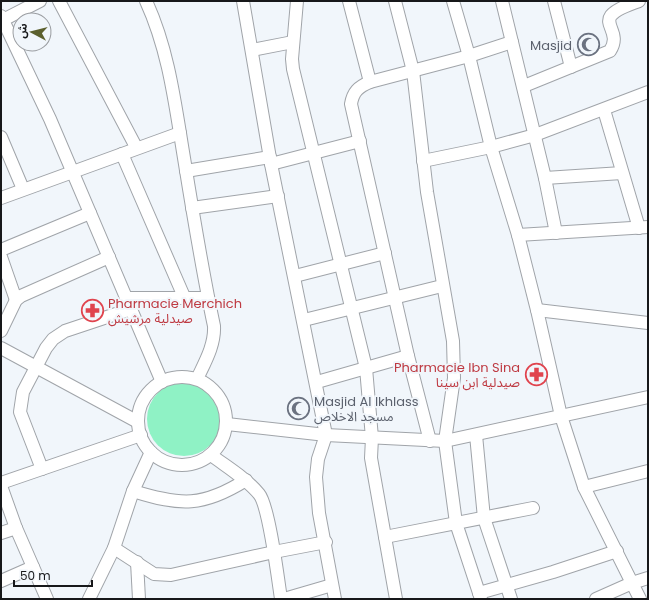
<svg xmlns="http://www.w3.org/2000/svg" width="649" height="600" viewBox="0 0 649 600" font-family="Poppins,'Noto Sans Arabic',sans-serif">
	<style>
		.green { fill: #8ff2c5 }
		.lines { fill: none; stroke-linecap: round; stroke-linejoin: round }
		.minor-casing { stroke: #a0a4a9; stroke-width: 14 }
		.minor { stroke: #fff; stroke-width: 12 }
		.labels { text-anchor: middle; stroke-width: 4; stroke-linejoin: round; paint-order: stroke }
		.worship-label { font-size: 13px; fill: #5b616d; stroke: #f1f6fb; text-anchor: end }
		.health-label { font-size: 13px; fill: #be3a42; stroke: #f1f6fb; text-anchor: start }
	</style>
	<rect width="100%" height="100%" fill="#f1f6fb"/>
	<!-- green -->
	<circle class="green" cx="184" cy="419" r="37"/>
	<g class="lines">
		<defs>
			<g id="minor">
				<path d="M59,1L136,147"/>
				<path d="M146,1C169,51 175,104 184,158C193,214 202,270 214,326C215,345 205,362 197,379"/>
				<path d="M243,1L271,164L326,435L318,459L316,477L319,513L335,599"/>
				<path d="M297,1L292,59L293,69L366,368L372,438L371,458L396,599"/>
				<path d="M349,1L370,82"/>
				<path d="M395,1L413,71L427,192L453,341L454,378L445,441L456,523L481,599"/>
				<path d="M453,1L469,56L491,147L518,235L537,310L561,416L584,487L632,583L648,578"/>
				<path d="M502,1L545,178L556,233"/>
				<path d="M554,1L571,67"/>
				<path d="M1,16L50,119L162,382"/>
				<path d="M1,21L40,1"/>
				<path d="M252,50L293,42"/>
				<path d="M524,86L610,51C626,26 583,20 639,1"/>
				<path d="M604,110L639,228"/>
				<path d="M1,137L23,189"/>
				<path d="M122,154L185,299"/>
				<path d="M423,161L491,147L535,135L648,92"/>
				<path d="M271,164L360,141"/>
				<path d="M186,171L270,157"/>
				<path d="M545,178L622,173"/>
				<path d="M1,198L180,133"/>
				<path d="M192,208L278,196"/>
				<path d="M518,235L648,227"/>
				<path d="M1,250L90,213"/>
				<path d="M1,257L16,300"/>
				<path d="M295,276L385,253"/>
				<path d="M126,298H208"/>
				<path d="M537,310L648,323"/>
				<path d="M304,320L442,286"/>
				<path d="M1,331L16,300L21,296L109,257"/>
				<path d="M1,348L138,422"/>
				<circle cx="182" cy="421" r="44"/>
				<path d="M317,382L408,356"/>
				<path d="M227,424L326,435L445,441L648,397"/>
				<path d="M476,435L484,518L511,599"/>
				<path d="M430,441L408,356L351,104C353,92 358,87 370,82L469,56L512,42"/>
				<path d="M211,455C227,467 246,478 259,494C269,506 278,579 281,599"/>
				<path d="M42,469L20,412L23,392L46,348L53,339L65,331L131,309"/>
				<path d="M1,483L141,435"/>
				<path d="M1,486L16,528L47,599"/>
				<path d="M584,487L648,471"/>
				<path d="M133,491C181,506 203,507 246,480"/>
				<path d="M1,533L16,528"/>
				<path d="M385,537L533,508"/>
				<path d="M114,548L154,574L171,575L274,552L326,542"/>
				<path d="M137,562L139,599"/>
				<path d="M1,581L33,567"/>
				<path d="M479,593L553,572L617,551"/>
				<path d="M89,599L114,548L133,491L151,452"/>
				<path d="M284,599L332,585"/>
				<path d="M596,599L632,583L640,599"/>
			</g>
		</defs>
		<!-- minor casing -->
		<use href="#minor" class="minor-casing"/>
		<!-- minor -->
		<use href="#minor" class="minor"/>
	</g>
	<!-- icons -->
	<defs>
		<symbol id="mosque-ring" viewBox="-11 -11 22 22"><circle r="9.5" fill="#f1f6fb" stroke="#6b7280" stroke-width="1.5"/><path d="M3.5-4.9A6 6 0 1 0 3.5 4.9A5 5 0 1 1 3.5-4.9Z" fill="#6b7280"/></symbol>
		<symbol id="pharmacy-ring" viewBox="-11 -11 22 22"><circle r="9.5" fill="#f1f6fb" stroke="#e0444e" stroke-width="1.5"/><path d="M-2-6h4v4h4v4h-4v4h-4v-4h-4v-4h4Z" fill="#e0444e"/></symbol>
	</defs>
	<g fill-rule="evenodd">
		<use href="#mosque-ring" x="576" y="32" width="25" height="25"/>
		<use href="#pharmacy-ring" x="80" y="298" width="25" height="25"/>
		<use href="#pharmacy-ring" x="524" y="362" width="25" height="25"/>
		<use href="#mosque-ring" x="286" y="396" width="25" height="25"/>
	</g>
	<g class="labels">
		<!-- worship labels -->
		<g class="worship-label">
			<text x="572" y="50">Masjid</text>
			<text x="314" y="406" text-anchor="start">Masjid Al Ikhlass<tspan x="314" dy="15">مسجد الاخلاص</tspan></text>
		</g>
		<!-- health labels -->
		<g class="health-label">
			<text x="108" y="308">Pharmacie Merchich<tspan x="108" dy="15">صيدلية مرشيش</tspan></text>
			<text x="520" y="372" text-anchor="end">Pharmacie Ibn Sina<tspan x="520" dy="15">صيدلية ابن سينا</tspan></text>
		</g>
	</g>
	<!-- border -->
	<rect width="649" height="600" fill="none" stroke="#17181a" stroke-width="4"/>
	<!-- north arrow -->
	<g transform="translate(32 32) rotate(277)"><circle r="19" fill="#f1f6fb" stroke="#9a9da1"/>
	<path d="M0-3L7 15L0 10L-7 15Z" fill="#5c602e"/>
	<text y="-6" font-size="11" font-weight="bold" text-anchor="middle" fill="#17181a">ش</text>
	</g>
	<!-- scale -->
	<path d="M14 580v6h78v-6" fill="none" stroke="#17181a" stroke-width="2"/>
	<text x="20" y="580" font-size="12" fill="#17181a" stroke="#f1f6fb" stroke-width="3" paint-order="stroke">50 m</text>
</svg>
